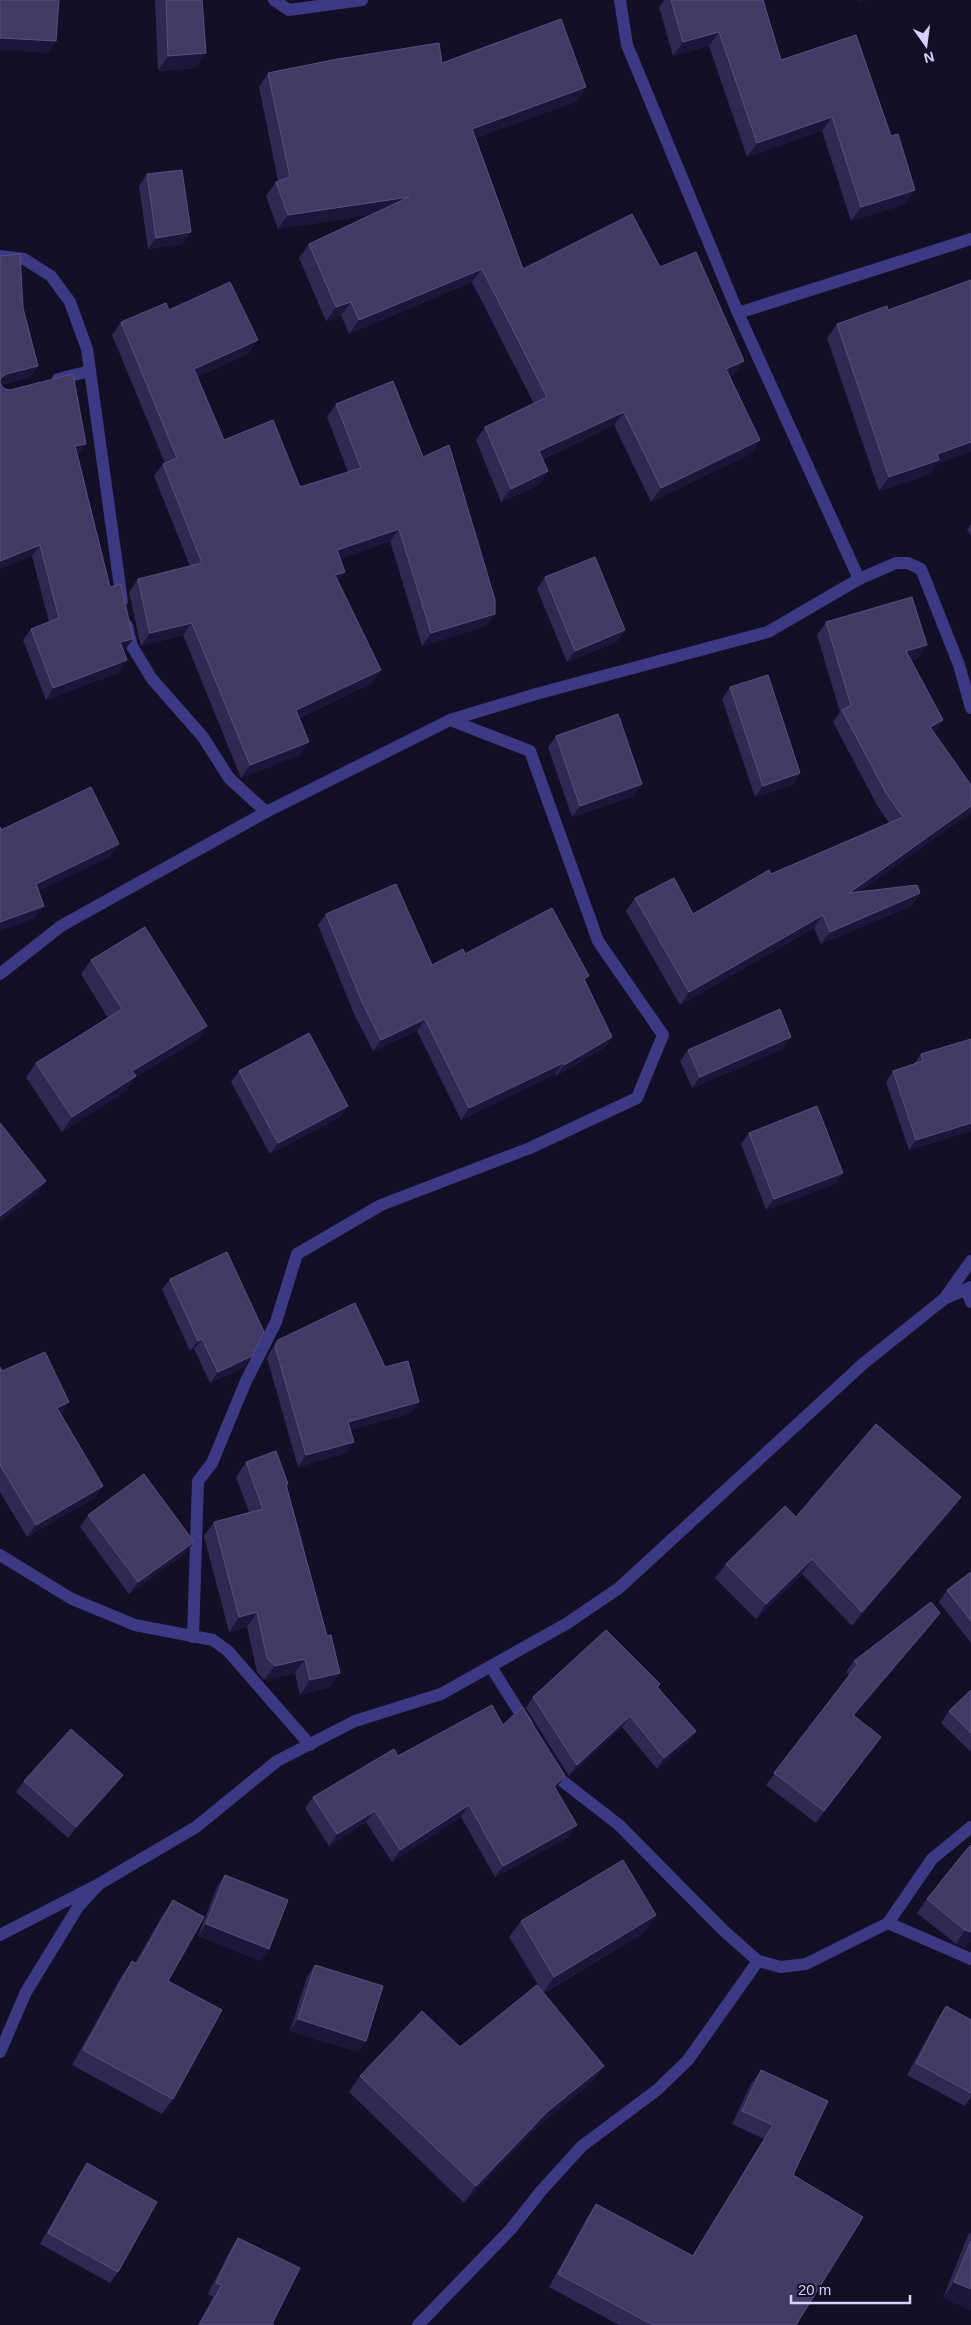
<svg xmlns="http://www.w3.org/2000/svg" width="971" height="2325" viewBox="0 0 971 2325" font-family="Helvetica,sans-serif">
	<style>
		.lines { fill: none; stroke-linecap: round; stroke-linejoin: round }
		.minor { stroke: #3d3a85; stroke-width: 12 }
		.tertiary { stroke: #3d3a85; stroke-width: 12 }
		.wall { fill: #312854 }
		.shaded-wall { fill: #1d163a }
		.building { fill: #433a66; stroke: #5a527e }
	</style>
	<rect width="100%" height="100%" fill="#130f26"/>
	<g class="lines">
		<!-- minor -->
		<g class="minor">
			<path d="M274,0L289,10L362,0"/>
			<path d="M620,0L627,45L738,313L859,579"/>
			<path d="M0,256L24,259L51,276L70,302L87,349L122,601"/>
			<path d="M738,313L971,239"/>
			<path d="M58,379L90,371"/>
			<path d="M127,626L132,646L152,679L203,737L229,778L266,812"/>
			<path d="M0,974L61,926L266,812L450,720L536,694L768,632L859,579L896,563H908L921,569L959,665L971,708"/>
			<path d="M966,1290L971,1302"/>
			<path d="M944,1299L971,1261"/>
			<path d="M0,1555L72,1599L135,1625L213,1640L228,1651L310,1745"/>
			<path d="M193,1637L198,1481L212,1463L246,1381L276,1322L297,1254L381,1205L530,1148L637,1098L663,1035L598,941L530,751L450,720"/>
			<path d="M491,1667L527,1724"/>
			<path d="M553,1767L561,1780L619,1825L723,1930L758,1961L781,1967L806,1964L888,1923L932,1859L971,1827"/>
			<path d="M888,1923L971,1959"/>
			<path d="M0,1935L97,1885"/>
			<path d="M418,2325L511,2229L541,2191L582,2146L657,2090L688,2060L758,1961"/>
		</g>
		<!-- tertiary -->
		<path class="tertiary" d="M0,2052L26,1992L78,1907L99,1884L196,1827L277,1761L355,1721L441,1694L566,1624L619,1588L864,1363L944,1299L971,1287"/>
	</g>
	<!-- wall -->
	<g class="wall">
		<path d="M155,0H202L195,68L158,71Z"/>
		<path d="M664,0H763L781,60L856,35L905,204L851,221L822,131L747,157L709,46L673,56L659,7Z"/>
		<path d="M442,63L586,87L577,101L476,138L523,269L660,267L734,375L730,377L760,440L750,454L651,502L614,425L543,459L548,471L539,485L501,502L476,440L485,427L534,404L472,282L349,334L341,315L326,321L299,258L309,244L370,215L278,229L266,196L276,182L278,181L259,87L268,73Z"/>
		<path d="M147,174L183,244L148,249L139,186Z"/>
		<path d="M0,256L23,308L38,366L30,377L1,385L78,455L110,587L133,639L125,650H124L120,672L46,700L23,640L31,629L49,622L32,556L0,569Z"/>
		<path d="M169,310L249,353L197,377L224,440L300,487L348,472L327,417L336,404L423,457L495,614L486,626L422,646L390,541L340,559L338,581L372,683L299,718L300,755L241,778L183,635L141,646L140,643L129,592L138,579L190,566L154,476L163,464L165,463L112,335L121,322Z"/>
		<path d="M837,324L936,465L930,474L879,491L827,338Z"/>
		<path d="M971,524V536L967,530Z"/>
		<path d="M545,577L617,642L567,662L537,589Z"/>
		<path d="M826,622L927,645L918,658L911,660L934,733L971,785L860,892L920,893L911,906L821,944L814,928L680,1005L626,911L635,898L693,914L771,874L889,823L877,805L833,722L840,712L817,635Z"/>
		<path d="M730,687L800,773L792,785L755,797L722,699Z"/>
		<path d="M556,736L634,796L572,817L548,747Z"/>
		<path d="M326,914L432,965L465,954L585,981L612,1037L604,1048L556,1076L555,1074L461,1120L417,1031L373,1051L354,1014L318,925Z"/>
		<path d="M91,960L207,1026L197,1040L134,1078L126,1091L62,1132L26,1077L36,1063L108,1018L81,974Z"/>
		<path d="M783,1049L692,1088L680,1061L688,1050Z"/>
		<path d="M921,1054L971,1131L909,1150L886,1082L893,1071L914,1064Z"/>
		<path d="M239,1071L348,1106L340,1117L270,1154L231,1082Z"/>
		<path d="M749,1133L843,1173L835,1184L766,1210L741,1144Z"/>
		<path d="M170,1279L244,1367L210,1383L194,1349L190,1351L162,1289Z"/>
		<path d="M278,1340L385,1367L411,1413L350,1430L354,1442L346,1453L298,1467L267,1358L270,1352Z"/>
		<path d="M0,1367L2,1371L69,1402L61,1414L103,1486L94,1498L27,1537L0,1492Z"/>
		<path d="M246,1462L288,1484L287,1486L327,1636L340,1673L330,1687L300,1695L295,1673L264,1680L257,1672L247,1627L229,1632L204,1536L214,1522L249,1512L236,1477Z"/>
		<path d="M951,1511L852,1626L802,1574L756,1619L715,1578L726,1564L796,1517Z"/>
		<path d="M88,1515L186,1553L129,1594L80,1527Z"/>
		<path d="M971,1572V1643L939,1602L947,1590Z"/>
		<path d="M932,1624L854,1716L873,1748L816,1823L766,1785L849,1675L846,1672L854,1661Z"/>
		<path d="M660,1684L658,1687L696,1731L689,1742L657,1769L622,1727L569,1776L526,1708L533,1697Z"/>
		<path d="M971,1690V1752L941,1723L949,1711Z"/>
		<path d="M503,1725L557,1787L556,1788L569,1837L495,1877L461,1817L392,1862L366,1822L329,1846L305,1808L313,1797L398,1756Z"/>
		<path d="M24,1781L115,1786L68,1838L16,1792Z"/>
		<path d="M967,1849L966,1948L956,1944L917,1913L927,1899Z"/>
		<path d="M225,1875L261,1961L198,1936L217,1887Z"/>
		<path d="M173,1900L168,1981L173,2099L162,2114L72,2065L121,1977L132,1961L135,1963L162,1916Z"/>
		<path d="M656,1915L645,1932L544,1993L604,2066L592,2082L537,2127L464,2203L349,2092L360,2076L460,2047L540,1988L509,1937L521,1921Z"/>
		<path d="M315,1965L366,2041L358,2052L290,2031L307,1977Z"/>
		<path d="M946,2006L971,2020V2097L965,2106L907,2075L938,2018Z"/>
		<path d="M761,2070L793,2175L796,2325H619L549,2287L587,2218L596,2204L692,2256L764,2139L732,2124L751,2084Z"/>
		<path d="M87,2163L118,2272L110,2283L40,2244L79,2175Z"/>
		<path d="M971,2232V2310L943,2298L968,2235Z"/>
		<path d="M238,2238L272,2324L274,2325H198L213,2297L208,2294L230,2250Z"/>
	</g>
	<!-- shaded-wall -->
	<g class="shaded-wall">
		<path d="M859,0H866L857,3Z"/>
		<path d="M719,32L709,46L673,56L683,42Z"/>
		<path d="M0,38L56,41L48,53L0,50Z"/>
		<path d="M206,53L195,68L158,71L168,56Z"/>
		<path d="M586,87L577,101L462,143L472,129Z"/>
		<path d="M832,117L822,131L747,157L757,143Z"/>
		<path d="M915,190L905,204L851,221L861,207Z"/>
		<path d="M409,197L400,211L278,229L288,215Z"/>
		<path d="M191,232L183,244L148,249L156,238Z"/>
		<path d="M482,269L472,282L349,334L359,320Z"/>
		<path d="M351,302L341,315L326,321L336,307Z"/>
		<path d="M258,340L249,353L185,382L194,369Z"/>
		<path d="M744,361L734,375L716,383L726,369Z"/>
		<path d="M38,366L30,377L0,385V379L6,374Z"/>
		<path d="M624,412L614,425L529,465L539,451Z"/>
		<path d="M760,440L750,454L651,502L661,488Z"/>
		<path d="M971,442V452L936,465L930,474L879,491L889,477L937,454Z"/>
		<path d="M86,444L78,455L67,457L75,446Z"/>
		<path d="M548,471L539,485L501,502L511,489Z"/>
		<path d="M399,529L390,541L328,563L337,550Z"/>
		<path d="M40,545L32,556L0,569V561Z"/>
		<path d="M345,572L336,585L335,575Z"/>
		<path d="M495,614L486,626L422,646L431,633Z"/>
		<path d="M192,623L183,635L141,646L150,633Z"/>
		<path d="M625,630L617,642L567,662L575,651Z"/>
		<path d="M133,639L125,650L112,653L120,642Z"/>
		<path d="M927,645L918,658L897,664L906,651Z"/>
		<path d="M127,660L120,672L46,700L53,688Z"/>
		<path d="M381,670L372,683L287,723L296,710Z"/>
		<path d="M943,720L934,733L930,727Z"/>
		<path d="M309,742L300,755L241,778L250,765Z"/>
		<path d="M800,773L792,785L755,797L763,786Z"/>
		<path d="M642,784L634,796L572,817L580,806Z"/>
		<path d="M971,806V813L840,906L849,893Z"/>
		<path d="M119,844L110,857L27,897L36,884Z"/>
		<path d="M920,893L911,906L821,944L830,932Z"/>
		<path d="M44,906L35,919L0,931V922Z"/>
		<path d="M823,915L814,928L680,1005L689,992Z"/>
		<path d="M425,1019L417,1031L373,1051L381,1040Z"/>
		<path d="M207,1026L197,1040L134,1078L126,1091L62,1132L72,1117L132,1071Z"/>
		<path d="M612,1037L604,1048L556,1076L564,1065Z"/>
		<path d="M791,1037L783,1049L692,1088L700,1077Z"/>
		<path d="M563,1063L555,1074L461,1120L469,1108Z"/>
		<path d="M348,1106L340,1117L270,1154L278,1143Z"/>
		<path d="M971,1123V1131L909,1150L916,1140Z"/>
		<path d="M843,1173L835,1184L766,1210L774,1199Z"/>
		<path d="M46,1181L38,1193L0,1222V1216Z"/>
		<path d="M202,1339L194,1349L190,1351L198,1341Z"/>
		<path d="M252,1356L244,1367L210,1383L218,1372Z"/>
		<path d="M69,1402L60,1415L57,1408Z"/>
		<path d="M419,1402L411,1413L340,1433L348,1422Z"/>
		<path d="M354,1442L346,1453L298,1467L306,1455Z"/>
		<path d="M103,1486L94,1498L27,1537L36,1525Z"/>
		<path d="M961,1497L951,1511L852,1626L862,1612Z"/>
		<path d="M194,1542L186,1553L129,1594L138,1582Z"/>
		<path d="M812,1559L802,1574L756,1619L766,1604Z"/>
		<path d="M257,1612L247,1627L229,1632L239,1617Z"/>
		<path d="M940,1613L932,1624L845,1727L853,1715Z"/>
		<path d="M305,1659L295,1673L264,1680L275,1666Z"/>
		<path d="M340,1673L330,1687L300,1695L310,1680Z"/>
		<path d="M630,1716L622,1727L569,1776L577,1765Z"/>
		<path d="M696,1731L689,1742L657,1769L664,1758Z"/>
		<path d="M881,1737L873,1748L816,1823L824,1811Z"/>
		<path d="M123,1775L115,1786L68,1838L76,1827Z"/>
		<path d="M565,1776L557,1787L546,1797L554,1786Z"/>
		<path d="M469,1805L461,1817L392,1862L400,1850Z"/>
		<path d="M375,1811L366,1822L329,1846L337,1834Z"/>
		<path d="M577,1825L569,1837L495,1877L503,1866Z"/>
		<path d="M656,1915L645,1932L543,1993L554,1977Z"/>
		<path d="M206,1924L269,1949L261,1961L198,1936Z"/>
		<path d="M965,1930L971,1932V1942L966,1948L956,1944Z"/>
		<path d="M298,2019L366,2041L358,2052L290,2031Z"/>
		<path d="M604,2066L592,2082L537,2127L464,2203L476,2186L548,2111Z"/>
		<path d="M954,2282L971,2289V2310L943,2298Z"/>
	</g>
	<!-- building -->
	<g class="building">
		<path d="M0,0H59L56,41L0,38Z"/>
		<path d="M166,0H202L206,53L168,56Z"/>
		<path d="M671,0H763L781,60L856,35L891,136L898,134L915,190L861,207L832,117L757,143L719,32L683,42Z"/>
		<path d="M561,19L586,87L472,129L523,269L632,214L660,267L696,252L744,361L726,369L760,440L661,488L624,412L539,451L548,471L511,489L485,427L547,397L482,269L359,320L351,302L336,307L309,244L409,197L288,215L276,182L290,177L268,73L338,59L439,43L442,63Z"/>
		<path d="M182,170L191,232L156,238L147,174Z"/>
		<path d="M20,254L23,308L38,366L6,374L0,379V384L5,389L10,390L73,374L86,444L75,446L110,587L121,584L133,639L120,642L127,660L53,688L31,629L59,618L40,545L0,561V256Z"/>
		<path d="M971,280V442L937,454L939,460L889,477L837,324L887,306L888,310Z"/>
		<path d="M230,282L258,340L194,369L224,440L273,420L300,487L361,468L336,404L393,381L423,457L449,445L495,600V614L431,633L399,529L337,550L345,572L335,575L381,670L296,710L309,742L250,765L192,623L150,633L149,630L138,579L202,563L163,464L177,458L121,322L166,303L169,310Z"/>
		<path d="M595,557L625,630L575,651L545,577Z"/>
		<path d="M912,597L927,645L906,651L943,720L930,727L971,785V806L849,893L917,885L920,893L830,932L823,915L689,992L635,898L674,878L693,914L769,870L771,874L903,817L886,793L842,710L851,705L826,622Z"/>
		<path d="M768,675L800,773L763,786L730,687Z"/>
		<path d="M618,714L642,784L580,806L556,736Z"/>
		<path d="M91,787L119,844L36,884L44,906L0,922V827L1,830Z"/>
		<path d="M396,884L432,965L463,949L465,954L552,908L589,976L584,979L612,1037L564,1065L563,1063L469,1108L425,1019L381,1040L362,1002L326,914Z"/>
		<path d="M145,927L207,1026L132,1071L136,1076L72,1117L36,1063L122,1009L91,960Z"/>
		<path d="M780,1009L791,1037L700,1077L688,1050Z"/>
		<path d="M309,1033L348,1106L278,1143L239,1071Z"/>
		<path d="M971,1039V1123L916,1140L893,1071L923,1061L921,1054Z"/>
		<path d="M817,1106L843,1173L774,1199L749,1133Z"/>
		<path d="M0,1123L46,1181L0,1216Z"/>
		<path d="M227,1252L264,1332L252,1356L218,1372L202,1339L198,1341L170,1279Z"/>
		<path d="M355,1303L385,1367L408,1361L419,1402L348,1422L354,1442L306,1455L275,1346L278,1340Z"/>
		<path d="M45,1352L69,1402L57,1408L103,1486L36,1525L0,1465V1367L2,1371Z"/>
		<path d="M876,1424L961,1497L862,1612L812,1559L766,1604L726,1564L785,1506L796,1517Z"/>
		<path d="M276,1451L288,1484L286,1485L327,1636L331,1635L340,1673L310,1680L305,1659L275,1666L267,1658L257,1612L239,1617L214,1522L263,1509L246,1462Z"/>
		<path d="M144,1474L194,1542L138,1582L88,1515Z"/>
		<path d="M971,1572V1621L947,1590Z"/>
		<path d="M931,1602L940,1613L853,1715L881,1737L824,1811L774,1773L858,1664L854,1661Z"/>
		<path d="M606,1630L660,1684L657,1687L696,1731L664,1758L630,1716L577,1765L533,1697Z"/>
		<path d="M971,1690V1733L949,1711Z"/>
		<path d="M492,1705L503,1725L522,1707L565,1776L554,1786L577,1825L503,1866L469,1805L400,1850L375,1811L337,1834L313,1797L394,1749L398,1756Z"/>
		<path d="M71,1729L123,1775L76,1827L24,1781Z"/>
		<path d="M971,1845V1932L965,1930L927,1899L967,1849Z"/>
		<path d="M623,1860L656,1915L554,1977L521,1921Z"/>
		<path d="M225,1875L288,1900L269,1949L206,1924Z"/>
		<path d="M173,1900L204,1917L168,1981L222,2010L173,2099L83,2050L132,1961L137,1964Z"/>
		<path d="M315,1965L383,1986L366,2041L298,2019Z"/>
		<path d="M537,1985L604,2066L548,2111L476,2186L360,2076L422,2011L460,2047Z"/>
		<path d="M946,2006L971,2020V2093L916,2063Z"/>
		<path d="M761,2070L828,2101L793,2175L863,2217L796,2325H653L558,2274L596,2204L693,2256L773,2125L742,2111Z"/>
		<path d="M87,2163L157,2202L118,2272L48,2233Z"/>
		<path d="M238,2238L300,2268L272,2324L274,2325H199L222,2285L216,2283Z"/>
		<path d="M971,2241V2289L954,2282Z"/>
	</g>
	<!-- north arrow -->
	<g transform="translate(926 45) rotate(166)" stroke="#130f26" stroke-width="4" paint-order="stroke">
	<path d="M0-4L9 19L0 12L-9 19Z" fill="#d9d4ff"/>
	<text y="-8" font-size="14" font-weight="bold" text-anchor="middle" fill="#d9d4ff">N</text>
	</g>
	<!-- scale -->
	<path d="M791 2295v8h119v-8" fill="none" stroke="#d9d4ff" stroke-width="2.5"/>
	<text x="798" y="2295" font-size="15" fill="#d9d4ff" stroke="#130f26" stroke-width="4" paint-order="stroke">20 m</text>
</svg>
